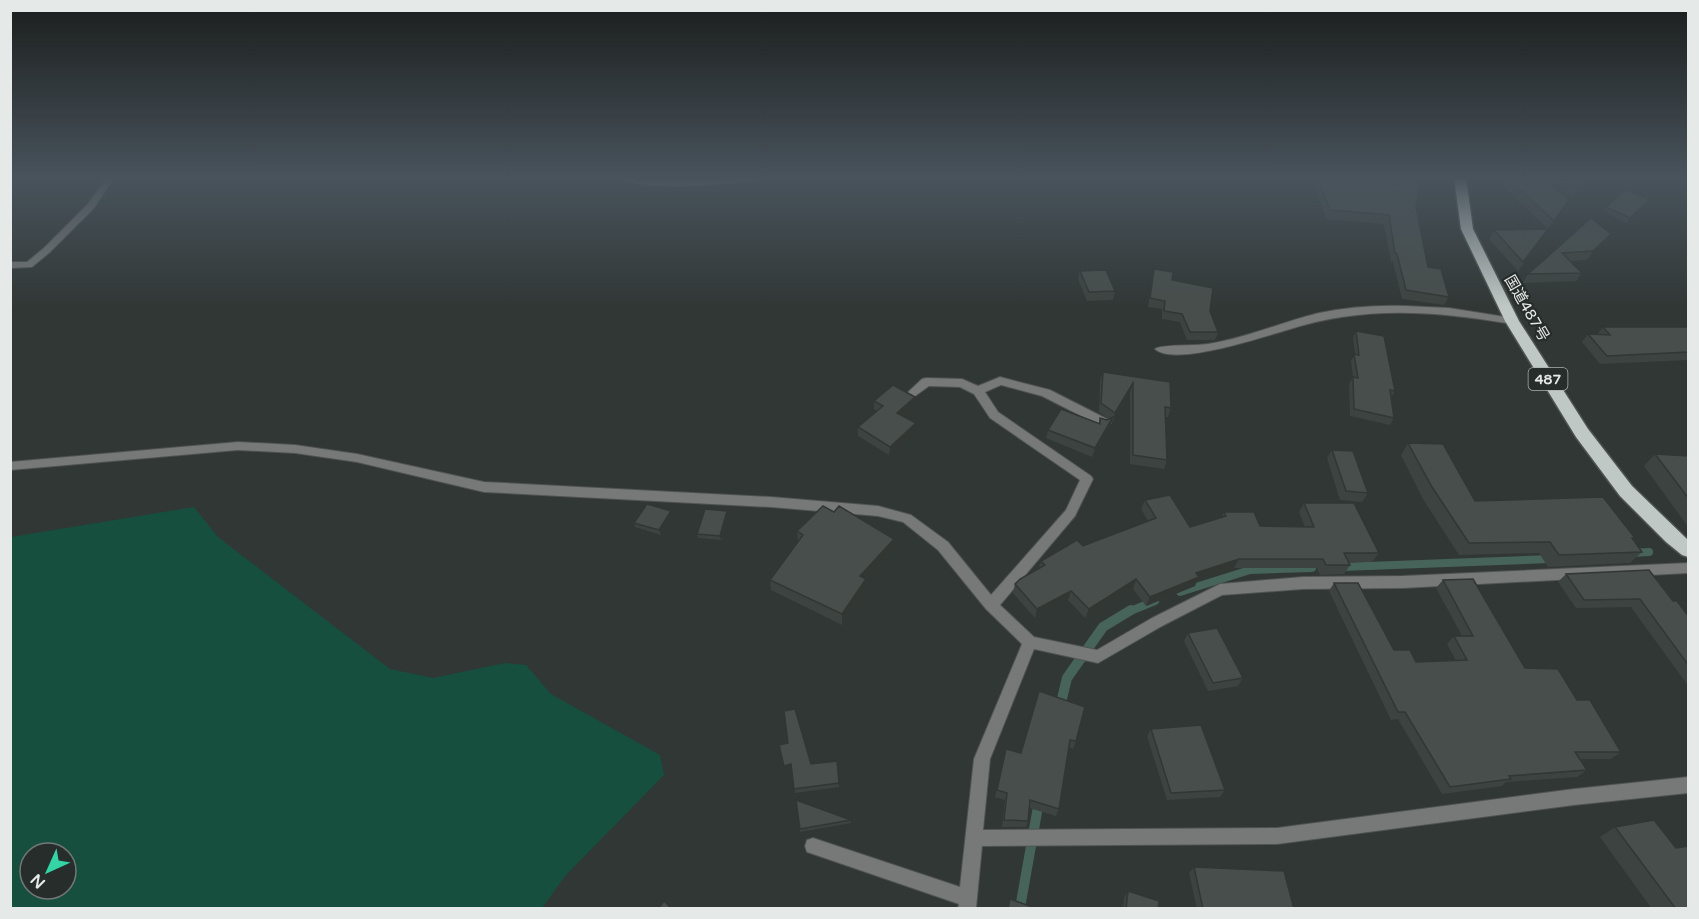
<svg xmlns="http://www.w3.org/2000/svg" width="1699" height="919" viewBox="0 0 1699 919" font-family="'Varela Round','Noto Sans JP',sans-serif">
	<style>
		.green { fill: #164f3e; fill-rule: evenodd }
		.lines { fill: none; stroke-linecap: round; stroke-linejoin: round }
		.stream-far1 { stroke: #47645b; stroke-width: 8 }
		.stream { stroke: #47645b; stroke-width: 10 }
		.minor-casing { stroke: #4e5351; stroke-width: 2 }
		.trunk-casing { stroke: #4e5351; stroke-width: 3 }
		.minor { fill: #767977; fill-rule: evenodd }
		.trunk { fill: #c0c8c5; fill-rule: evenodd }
		.wall { fill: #3d4340 }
		.shaded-wall { fill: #323734 }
		.building { fill: #474e4b; stroke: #323734; stroke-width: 1.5 }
		.labels { text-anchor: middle; stroke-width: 4.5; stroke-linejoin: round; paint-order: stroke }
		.shield { fill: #272d2b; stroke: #acb1af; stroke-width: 1.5 }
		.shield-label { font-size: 14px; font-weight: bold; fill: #e5e9e7 }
		.street-label { font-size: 15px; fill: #e5e9e7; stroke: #272d2b }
	</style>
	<rect width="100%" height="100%" fill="#313735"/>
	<!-- green -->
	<path class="green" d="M194,507L218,537L390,669L433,678L505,663L526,665L551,694L660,755L664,775L566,875L542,908H11V537ZM30,853H66V889H30Z"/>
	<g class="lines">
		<!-- stream-far1 -->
		<g class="stream-far1">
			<path d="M1632,553L1649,552"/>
			<path d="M1342,567L1551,559"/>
			<path d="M1180,592L1250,570L1312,568"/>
			<path d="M1128,612L1155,601"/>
		</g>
		<!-- stream -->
		<g class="stream">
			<path d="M1060,707L1067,678L1103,627L1131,610"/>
			<path d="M1020,908L1039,801"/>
		</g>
		<defs>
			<g id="minor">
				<path d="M106,178H114L94,208L50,252L32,267L10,268V262H27L44,248L88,204Z"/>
				<path d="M621,178L638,179L761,178L757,181C730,183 641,192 621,178Z"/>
				<path d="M1406,306L1449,308L1512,318L1517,321L1512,324C1434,311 1364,305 1287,330C1262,337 1174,367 1155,349C1160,344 1197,346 1208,344C1246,338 1282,322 1319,313C1348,307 1377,305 1406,306Z"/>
				<path d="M1000,377L1050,390L1109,420L1111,423L1105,427L1101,426L1042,396L1001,385L985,392L998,412L1091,476L1093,479L1075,516L1000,605L1034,637L1097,650L1152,618L1220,584L1303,577L1403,576L1688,563V573L1403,588L1303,589L1222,595L1162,626L1098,663L1034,649L990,759L983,830L1277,828L1574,789L1688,777V793L1574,805L1277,844L982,846L976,908H958L959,904L813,854L807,852L805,846L807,840L813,838L960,887L974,759L1022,644L986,609L938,550L903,522L878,516L771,507L484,492L357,462L295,453L238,450L10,470V462L238,442L295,445L357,454L484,482L771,497L878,506L911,515L948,542L991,595L1066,510L1080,480L990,418L974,394L960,387L929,386L911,399L905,395L922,379L926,378L962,379L978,386Z"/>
			</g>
			<path id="trunk" d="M1454,178H1466L1473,229L1519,321L1588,429L1632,486L1688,540V557L1682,555L1666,542L1620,496L1576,437L1505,321L1461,229Z"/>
		</defs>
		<!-- minor casing -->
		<use href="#minor" class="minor-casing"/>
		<!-- trunk casing -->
		<use href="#trunk" class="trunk-casing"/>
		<!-- minor -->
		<use href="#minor" class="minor"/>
		<!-- trunk -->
		<use href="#trunk" class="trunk"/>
	</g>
	<!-- wall -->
	<g class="wall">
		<path d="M1312,178H1381L1393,183L1394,178H1420L1416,207L1428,267L1449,297L1444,305L1402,299L1393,262H1391L1384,224L1326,219Z"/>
		<path d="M1495,178H1586L1573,195L1549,183L1569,200L1518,271L1489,239L1494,230L1548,229Z"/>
		<path d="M1647,204L1627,223L1603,211L1606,207Z"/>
		<path d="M1591,218L1611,234L1605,243L1587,260L1570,261L1582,273L1576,281L1523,283L1528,274Z"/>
		<path d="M1154,269L1172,280L1210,311L1218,332L1215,340H1187L1180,322L1162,319V309L1148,307L1152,277Z"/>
		<path d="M1080,271L1115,291L1113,300L1087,301L1078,279Z"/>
		<path d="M1603,327H1689V360L1600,364L1582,342L1588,334L1597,335Z"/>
		<path d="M1356,331L1395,391L1391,398L1394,418L1390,425L1350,416L1349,384L1353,377L1351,361L1355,354L1353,338Z"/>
		<path d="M1103,372L1170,382L1171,408L1168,417H1165L1167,460L1164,469L1130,464V392L1113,422L1112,421L1110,426L1092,457L1046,438L1048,430L1099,423L1100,418L1107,420L1109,419L1099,412L1100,381Z"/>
		<path d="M915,397V406L903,416L915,432L889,455L858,436V427L877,411L874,409V401Z"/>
		<path d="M1408,443L1475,501L1635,538L1633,540L1642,552L1630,563L1548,567L1539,553L1459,555L1423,499L1401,455Z"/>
		<path d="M1332,450L1368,493L1362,502L1340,500L1327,458Z"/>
		<path d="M1655,454L1689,456V528L1644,466Z"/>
		<path d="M1145,500L1190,527L1222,517L1224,512L1260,526L1305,527L1299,512L1304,503L1379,553L1372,562H1348L1350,565L1344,574L1320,575L1317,568H1234L1197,581L1195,586L1146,606L1133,589L1085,618L1068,600L1035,618L1013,593L1015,584L1039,568L1041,561L1148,521L1141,509Z"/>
		<path d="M671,511L672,516L661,535L635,527L634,523Z"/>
		<path d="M728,516L721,540L698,538L697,534Z"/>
		<path d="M797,531L893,549L866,579V589L842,625L771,590L770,580L798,542Z"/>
		<path d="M1566,574L1673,601L1689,617V687L1631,607L1576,608L1558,582Z"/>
		<path d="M1443,580L1525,668L1577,700L1621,752L1611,759H1580L1587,770L1577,777L1506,782L1502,786L1442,794L1398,719L1391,720L1329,591L1334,583L1394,650L1416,662L1456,661L1447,644L1454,636H1462L1436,588Z"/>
		<path d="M1188,633L1243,678L1238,686L1208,691L1184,641Z"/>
		<path d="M1039,691L1076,741L1073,749L1069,747L1059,809L1056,816L1029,808L1028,821L1026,827H1002L1005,800L995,797L1004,756L1021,753Z"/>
		<path d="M1151,729L1225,790L1220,797L1167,800L1147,736Z"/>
		<path d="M779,745L811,764L837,761L839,787L795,793L791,768L785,769Z"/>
		<path d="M796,800L851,820V823L800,832Z"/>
		<path d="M1615,827L1676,848L1689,909H1652L1600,837Z"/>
		<path d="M1194,867L1294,909H1197L1189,873Z"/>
		<path d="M1128,891L1158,909H1123L1124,898Z"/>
	</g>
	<!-- shaded-wall -->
	<g class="shaded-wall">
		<path d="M1650,199L1647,204L1627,223L1630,218Z"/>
		<path d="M1611,234L1605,243L1587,260L1593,251Z"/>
		<path d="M1133,383L1130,392L1113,422L1115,413Z"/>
		<path d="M915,397V406L897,421V413Z"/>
		<path d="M1113,417L1110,426L1092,457L1095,448Z"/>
		<path d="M916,423L915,432L889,455L890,447Z"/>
		<path d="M671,511L672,516L661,535L659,530Z"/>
		<path d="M727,511L728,516L721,540L720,536Z"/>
		<path d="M894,539L893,549L866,579V589L842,625V614L860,576Z"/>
		<path d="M1239,559L1234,568L1197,581L1195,586L1146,606L1150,597L1196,573Z"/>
		<path d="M1136,579L1133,589L1085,618L1089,609Z"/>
		<path d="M1071,591L1068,600L1035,618L1037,609Z"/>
		<path d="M791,764V768L785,769L784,766Z"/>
	</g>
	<!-- building -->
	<g class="building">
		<path d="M1318,178H1381L1396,184L1397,178H1420L1416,207L1428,267L1441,269L1449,297L1406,290L1397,254L1395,253L1389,215L1330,210Z"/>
		<path d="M1508,178H1543L1569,200L1554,221Z"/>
		<path d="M1561,178H1585L1578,187Z"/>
		<path d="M1625,190L1650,199L1630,218L1606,207Z"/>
		<path d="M1591,218L1611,234L1593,251L1562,253L1582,273L1528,274Z"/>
		<path d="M1548,229L1523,262L1494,230Z"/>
		<path d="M1154,269L1173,272L1172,280L1213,288L1210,311L1218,332H1190L1182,314L1164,311L1165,301L1150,298Z"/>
		<path d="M1106,270L1115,291L1089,292L1080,271Z"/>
		<path d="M1603,327H1689V352L1607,356L1588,334L1610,335Z"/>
		<path d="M1356,331L1384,336L1395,391L1390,390L1394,418L1354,409L1353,377L1358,378L1354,354L1359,355Z"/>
		<path d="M1103,372L1170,382L1171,408L1165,407L1167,460L1133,455V383L1115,413L1101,403Z"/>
		<path d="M893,385L915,397L897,413L916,423L890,447L858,427L883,406L874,401Z"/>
		<path d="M1061,409L1100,424V418L1107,420L1113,417L1095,448L1048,430Z"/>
		<path d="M1408,443L1443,444L1475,501L1603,497L1635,538H1632L1642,552L1559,555L1550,542L1469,543L1432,487Z"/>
		<path d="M1332,450L1353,451L1368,493L1346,491Z"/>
		<path d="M1655,454L1689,456V499Z"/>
		<path d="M1170,495L1190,527L1226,516L1224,512H1254L1260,526L1314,527L1304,503H1354L1379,553H1344L1350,565H1326L1323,559H1239L1196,573L1199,577L1150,597L1136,579L1089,609L1071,591L1037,609L1015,584L1020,579L1045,565L1041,561L1077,540L1083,546L1156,518L1145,500Z"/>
		<path d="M647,504L671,511L659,530L634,523Z"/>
		<path d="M823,506L834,512L839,506L894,539L860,576L866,579L842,614L770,580L803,535L797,531Z"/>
		<path d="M705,509L727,511L720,536L697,534Z"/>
		<path d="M1649,570L1673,601H1677L1689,617V666L1640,599L1584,600L1566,574Z"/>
		<path d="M1473,579L1525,668L1558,669L1577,700H1590L1621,752H1575L1587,770L1509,776L1511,779L1450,787L1405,712H1398L1334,583H1358L1394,650H1410L1416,662L1467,660L1454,636H1473L1443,580Z"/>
		<path d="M1217,628L1243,678L1213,683L1188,633Z"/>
		<path d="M1039,691L1085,707L1076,741L1070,740L1059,809L1030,800L1028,821L1004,820L1007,793L997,790L1006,749L1021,753Z"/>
		<path d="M795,709L811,764L837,761L839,783L794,789L791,764L784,766L779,745L788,743L784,711Z"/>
		<path d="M1201,725L1225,790L1171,793L1151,729Z"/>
		<path d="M796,800L851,820L800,829Z"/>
		<path d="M1654,820L1676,848L1689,846V909H1676L1615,827Z"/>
		<path d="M1194,867L1284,871L1294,909H1203Z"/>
		<path d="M1128,891L1159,901L1158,909H1126Z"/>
		<path d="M1010,899L1038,909H1008Z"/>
		<path d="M664,901L672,909H658Z"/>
	</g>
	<!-- sky -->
	<linearGradient id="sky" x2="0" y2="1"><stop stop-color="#1b1e1d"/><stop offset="0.58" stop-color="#48535c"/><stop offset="1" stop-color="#48535c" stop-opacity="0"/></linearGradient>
	<rect width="1699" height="307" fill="url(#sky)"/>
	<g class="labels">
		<!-- shield labels -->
		<rect class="shield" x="1528.5" y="368" width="39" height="22" rx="4.5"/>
		<g class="shield-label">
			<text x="1548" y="384">487</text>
		</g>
		<!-- street labels -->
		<g class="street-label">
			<text transform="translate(1527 308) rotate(60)" y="5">国道487号</text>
		</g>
	</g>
	<!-- border -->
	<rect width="1699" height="919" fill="none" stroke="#e5e9e7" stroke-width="24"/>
	<!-- north arrow -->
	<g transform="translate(48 871) rotate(225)"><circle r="28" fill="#272d2b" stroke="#737876" stroke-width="1.5"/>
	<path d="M0-4.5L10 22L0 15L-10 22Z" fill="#35d4a7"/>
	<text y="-9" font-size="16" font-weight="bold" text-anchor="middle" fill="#e5e9e7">N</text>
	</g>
</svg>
